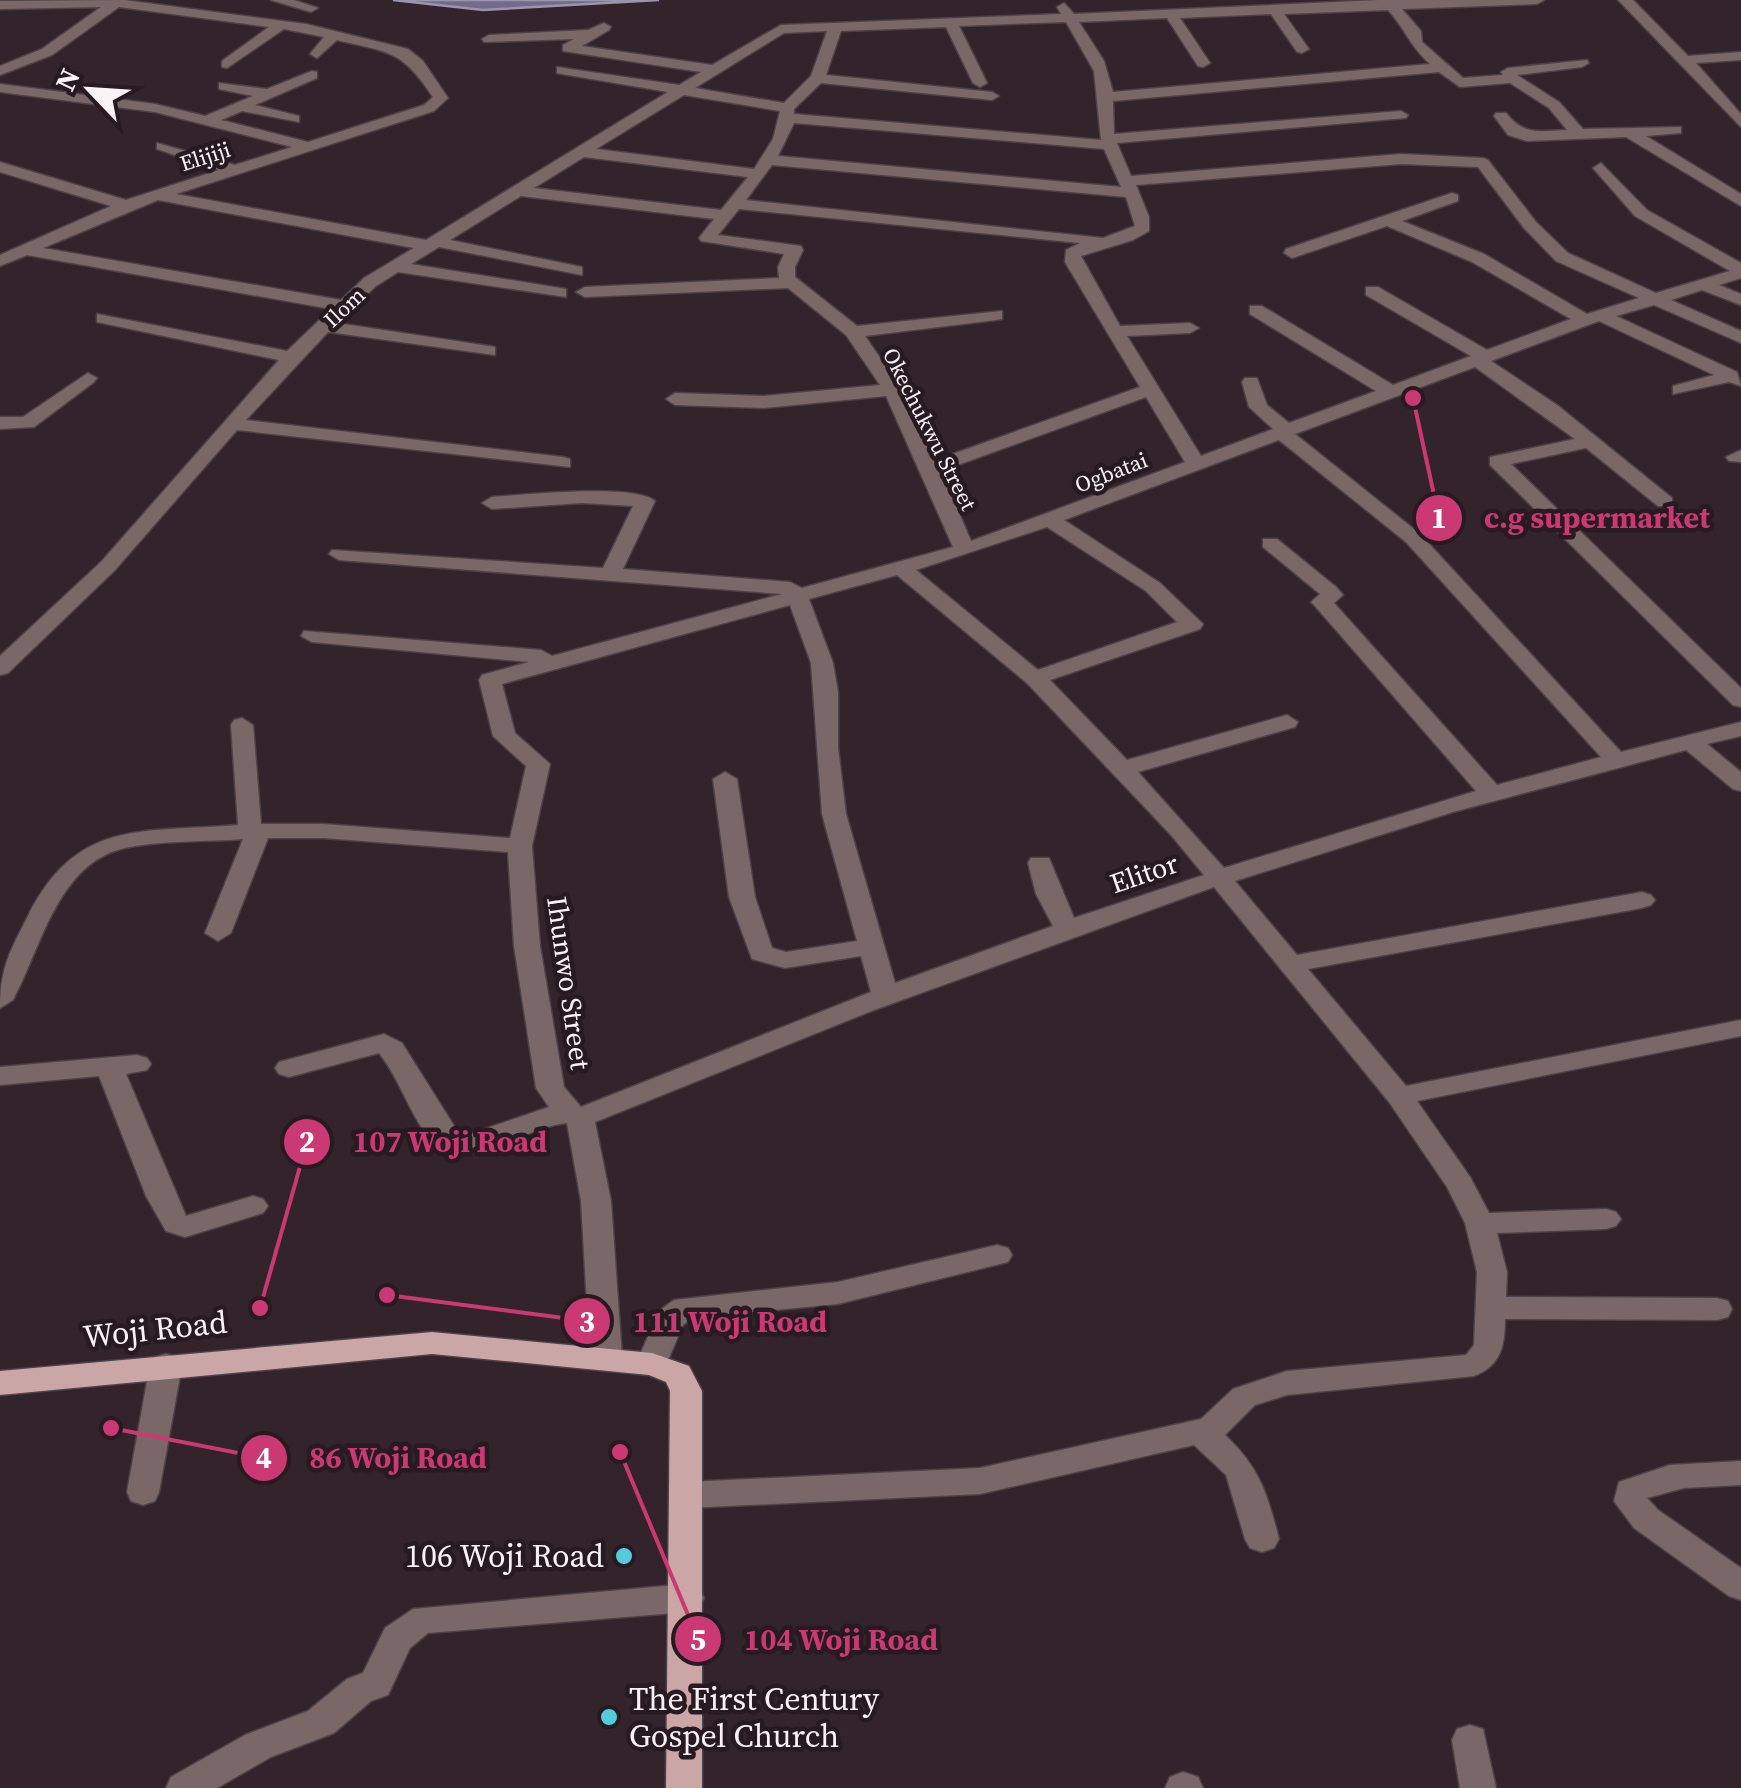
<svg xmlns="http://www.w3.org/2000/svg" width="1741" height="1788" viewBox="0 0 1741 1788" font-family="'Source Serif 4',serif">
	<style>
		.water { fill: #716c8d; stroke: #9a94ac; stroke-width: 2.5 }
		.lines { fill: none; stroke-linecap: round; stroke-linejoin: round }
		.minor-casing { stroke: #4e4147; stroke-width: 3 }
		.major-casing { stroke: #4e4147; stroke-width: 3 }
		.minor { fill: #7a6868; fill-rule: evenodd }
		.major { fill: #cba6a7; fill-rule: evenodd }
		.poi-dot { fill: #53cbda; stroke: #281a21; stroke-width: 4 }
		.labels { text-anchor: middle; stroke-width: 9; stroke-linejoin: round; paint-order: stroke }
		.far-street-label { font-size: 22px; fill: #fbf2f6; stroke: #281a21 }
		.street-label { font-size: 28px; fill: #fbf2f6; stroke: #281a21 }
		.near-street-label { font-size: 32px; fill: #fbf2f6; stroke: #281a21 }
		.near-poi-label { font-size: 32px; fill: #fbf2f6; stroke: #281a21; text-anchor: end }
		.leader { fill: none; stroke: #cb3972; stroke-width: 4 }
		.callout-dot { fill: #cb3972; stroke: #281a21; stroke-width: 4 }
		.mark-label { font-size: 30px; text-anchor: middle; font-weight: bold; fill: #fff }
		.callout-label { font-size: 30px; text-anchor: middle; font-weight: bold; fill: #cb3972; stroke: #281a21; stroke-width: 9; stroke-linejoin: round; paint-order: stroke }
	</style>
	<rect width="100%" height="100%" fill="#32242a"/>
	<!-- water -->
	<path class="water" d="M393,0H659L483,10Z"/>
	<g class="lines">
		<defs>
			<g id="minor">
				<path d="M124,0L306,24L408,49L423,61L448,98L434,111L176,194L426,240L668,92L562,74L557,73V67L679,85L701,72L563,51V45L574,39L484,42L482,39L489,35L588,30L604,23L611,27L609,30L582,46L712,65L781,25L1061,14L1057,7L1064,3L1074,14L1379,0H1544L1537,4L1402,9L1421,31L1422,42L1463,78L1503,75L1501,72L1508,68L1587,60L1589,63L1582,67L1517,75L1559,102L1583,129L1681,127V133L1646,136L1741,194V206L1626,137L1527,141L1508,135L1494,116L1496,113H1506C1524,136 1540,131 1567,130L1549,108L1510,83L1460,87L1439,72L1113,101L1114,134L1401,111L1408,115L1406,118L1117,143L1131,176L1401,154L1483,158L1488,160L1536,222L1568,253L1656,293L1730,271L1635,216L1593,168L1601,163L1647,210L1741,263V278L1719,285L1741,294V305L1702,290L1671,300L1741,331V343L1654,305L1616,316L1737,372L1741,386L1729,382L1673,394V386L1714,375L1599,321L1491,361L1557,405L1672,498V506H1658L1586,448L1511,464L1741,688V707L1733,705L1490,465V457L1575,439L1475,367L1295,434L1420,534L1621,752L1741,722V736L1707,744L1741,772V791L1733,789L1686,750L1453,812L1235,881L1297,955L1642,892L1651,895L1655,900L1651,905L1642,908L1308,969L1406,1086L1741,1020V1036L1417,1101L1470,1177L1489,1213L1606,1209L1616,1212L1621,1219L1616,1226L1606,1229L1497,1233L1507,1272L1506,1297L1717,1298L1728,1301L1732,1309L1728,1317L1717,1320L1505,1319C1505,1345 1501,1366 1474,1376L1287,1395L1255,1405L1225,1435C1260,1468 1267,1493 1279,1539L1274,1548L1262,1552L1250,1548L1245,1539L1226,1475L1194,1445L980,1494L687,1508L675,1504L671,1495L675,1486L687,1482L980,1468L1201,1419L1233,1389L1287,1371L1466,1355L1474,1345L1477,1272L1465,1223L1447,1187L1389,1102L1214,887L874,1010L595,1122L611,1201L622,1357L617,1365L606,1368L595,1365L590,1357L581,1201L567,1123C544,1125 517,1140 494,1148C419,1176 416,1099 379,1053L289,1077L279,1074L275,1068L279,1062L384,1034L402,1043L461,1137L549,1107L536,1088L514,946L508,852L323,838H268L231,933L218,941L205,933L243,839C209,842 150,840 118,850C57,868 40,950 13,1000L0,1008C0,970 9,953 26,920C75,818 140,833 238,825L231,725L234,720L242,718L253,725L261,824H323L510,838L526,766L493,736L479,680L482,675L529,662L312,642L301,636L304,631L541,650L552,656L782,594L339,560L329,554L332,550L603,568L633,506L582,503L492,509L482,503L492,497C523,495 634,483 655,501L623,569L790,582L802,588L953,547L886,396L764,408L675,405L666,399L675,393L764,396L880,385L846,335L788,288L585,297L576,292L585,287L779,278L778,267L784,254L701,241L699,238L714,219L521,196L450,240L582,267V275L439,247L411,264L560,288L566,289V297L398,272L376,286L337,323L489,346L495,347V355L328,332L246,420L563,457L570,459V467L237,430L115,570L8,673L0,675V656L101,562L279,360L97,322V314L287,351L331,309L27,255L0,266V255L111,206L0,172V162L126,200L219,170L157,149V143L235,165L292,147L155,112L0,92V84L155,104L205,116L253,96L219,89V83L267,89L312,71L317,72V78L255,105L299,116V122L242,111L221,120L308,142L424,105L433,97C401,49 390,53 337,40L317,58L310,54L324,37L284,29L227,68L222,67V61L269,27L119,7L52,55L0,75V66L42,49L101,7L0,9V1ZM1388,10C1406,30 1409,45 1430,64L1113,92L1104,61L1079,22L1167,18L1198,66L1203,67L1210,63L1180,18L1271,14L1297,52L1302,53L1309,49L1284,14ZM1066,22L1094,71L1101,140L794,114V109L821,83L992,100L999,96L992,92L826,75L841,31L946,27L973,83L980,87L987,83L959,26ZM827,31L811,76L784,103L695,88L784,33ZM684,95L780,111L773,139L754,169L596,149ZM794,123L1104,149L1121,187L778,156ZM584,157L748,177L721,210L534,188ZM1401,164L1478,167L1524,228L1556,261L1639,298L1587,314L1484,254L1402,221L1458,201V195L1452,193L1286,249L1284,253L1292,258L1387,226L1472,262L1571,319L1487,350L1378,287H1366V295L1471,356L1393,385L1262,306H1250V314L1376,391L1289,423L1267,405L1257,378H1245L1242,382L1249,407L1273,429L1201,456L1127,336L1190,333L1199,328L1190,323L1120,326L1081,256L1133,240L1149,231V217L1136,185ZM772,165L1126,197L1135,226L1103,238L746,200ZM158,200L414,248L364,278L341,300L43,248ZM739,209L1080,243L1066,250L1065,262L1140,387L936,460L896,381L865,336L996,320L1002,319V311L857,326L795,277V267L803,250L801,246L718,235ZM1146,397L1185,462L971,541L941,471ZM1279,440L1406,542L1601,757L1497,785L1334,603L1343,595L1336,587L1277,539H1263V547L1320,594L1311,602L1315,606L1476,791L1224,868L1138,772L1295,727L1298,722L1287,715L1127,760L1050,680L1200,629L1203,624L1160,583L1064,520ZM1047,527L1146,591L1177,622L1038,670L916,570ZM897,575L1027,683L1171,835L1204,875L1074,918L1049,858H1031L1028,863L1036,894L1053,926L895,983L846,814L838,748V692L833,663L809,599ZM790,605L811,663L822,814L857,941L786,952L772,948L755,897L737,779L725,772L713,779L729,897L752,959L785,968L861,956L871,992L581,1107L564,1087L540,946L532,846L550,764L515,733L502,684Z"/>
				<path d="M271,0H294L318,8L311,12Z"/>
				<path d="M1618,0H1633L1688,56L1741,52V60L1696,63L1741,114V127Z"/>
				<path d="M88,373L97,378L94,382L34,427L0,429V417H23Z"/>
				<path d="M1741,450V462L1729,461L1726,457Z"/>
				<path d="M137,1055L147,1058L151,1064L147,1070L126,1074L186,1216L253,1196L263,1199L268,1206L263,1213L185,1237L166,1231L146,1196L99,1076L0,1085V1067Z"/>
				<path d="M997,1245L1008,1248L1012,1255L1008,1262L838,1304L692,1318L683,1325L663,1372L652,1375L641,1372L636,1364L659,1311L674,1300L838,1282Z"/>
				<path d="M166,1354L177,1357L182,1365L159,1492L155,1501L143,1505L131,1501L127,1492L150,1365L155,1357Z"/>
				<path d="M1741,1461V1485L1684,1488L1647,1498L1658,1510L1741,1568V1600L1729,1596L1634,1528L1614,1501L1619,1482L1670,1465Z"/>
				<path d="M687,1584L699,1588L704,1598L699,1608L687,1612L428,1633L410,1648L388,1695L371,1701L334,1733L271,1757L217,1788H166L171,1777L245,1735L308,1711L347,1679L363,1673L385,1628L413,1609Z"/>
				<path d="M1470,1725L1483,1729L1496,1788H1460L1452,1740L1457,1729Z"/>
				<path d="M1183,1772L1198,1777L1203,1788H1165L1170,1777Z"/>
			</g>
			<path id="major" d="M432,1332L652,1353L689,1366L702,1391V1788H666L670,1391L666,1382L649,1375L432,1354L0,1395V1371Z"/>
		</defs>
		<!-- minor casing -->
		<use href="#minor" class="minor-casing"/>
		<!-- major casing -->
		<use href="#major" class="major-casing"/>
		<!-- minor -->
		<use href="#minor" class="minor"/>
		<!-- major -->
		<use href="#major" class="major"/>
	</g>
	<!-- markers -->
	<g class="poi-dot">
		<circle cx="624" cy="1556" r="10"/>
		<circle cx="609" cy="1717" r="10"/>
	</g>
	<g class="labels">
		<!-- far-street labels -->
		<g class="far-street-label">
			<text transform="translate(205 156) rotate(-18)" y="8">Elijiji</text>
			<text transform="translate(344 307) rotate(-43)" y="8">Ilom</text>
			<text transform="translate(930 429) rotate(63)" y="8">Okechukwu Street</text>
			<text transform="translate(1111 472) rotate(-21)" y="8">Ogbatai</text>
		</g>
		<!-- street labels -->
		<g class="street-label">
			<text transform="translate(1144 873) rotate(-19)" y="10">Elitor</text>
			<text transform="translate(569 983) rotate(82)" y="10">Ihunwo Street</text>
		</g>
		<!-- near-street labels -->
		<g class="near-street-label">
			<text transform="translate(155 1329) rotate(-6)" y="11">Woji Road</text>
		</g>
		<!-- near-poi labels -->
		<g class="near-poi-label">
			<text x="604" y="1567">106 Woji Road</text>
			<text x="629" y="1710" text-anchor="start">The First Century<tspan x="629" dy="37">Gospel Church</tspan></text>
		</g>
	</g>
	<!-- callouts -->
	<path class="leader" d="M1413 398L1439 518M260 1308L307 1142M387 1295L587 1321M111 1428L264 1458M620 1452L698 1639"/>
	<g class="callout-dot">
		<circle cx="1413" cy="398" r="10"/>
		<circle cx="260" cy="1308" r="10"/>
		<circle cx="387" cy="1295" r="10"/>
		<circle cx="111" cy="1428" r="10"/>
		<circle cx="620" cy="1452" r="10"/>
		<circle cx="1439" cy="518" r="25"/>
		<circle cx="307" cy="1142" r="25"/>
		<circle cx="587" cy="1321" r="25"/>
		<circle cx="264" cy="1458" r="25"/>
		<circle cx="698" cy="1639" r="25"/>
	</g>
	<g class="mark-label">
		<text x="1439" y="528">1</text>
		<text x="307" y="1152">2</text>
		<text x="587" y="1332">3</text>
		<text x="264" y="1468">4</text>
		<text x="698" y="1650">5</text>
	</g>
	<g class="callout-label">
		<text x="1597" y="528">c.g supermarket</text>
		<text x="450" y="1152">107 Woji Road</text>
		<text x="730" y="1332">111 Woji Road</text>
		<text x="398" y="1468">86 Woji Road</text>
		<text x="841" y="1650">104 Woji Road</text>
	</g>
	<!-- north arrow -->
	<g transform="translate(90 90) rotate(295)" stroke="#281a21" stroke-width="8" paint-order="stroke">
	<path d="M0-8L18 38L0 25L-18 38Z" fill="#fbf2f6"/>
	<text y="-15" font-size="28" font-weight="bold" text-anchor="middle" fill="#fbf2f6">N</text>
	</g>
</svg>
